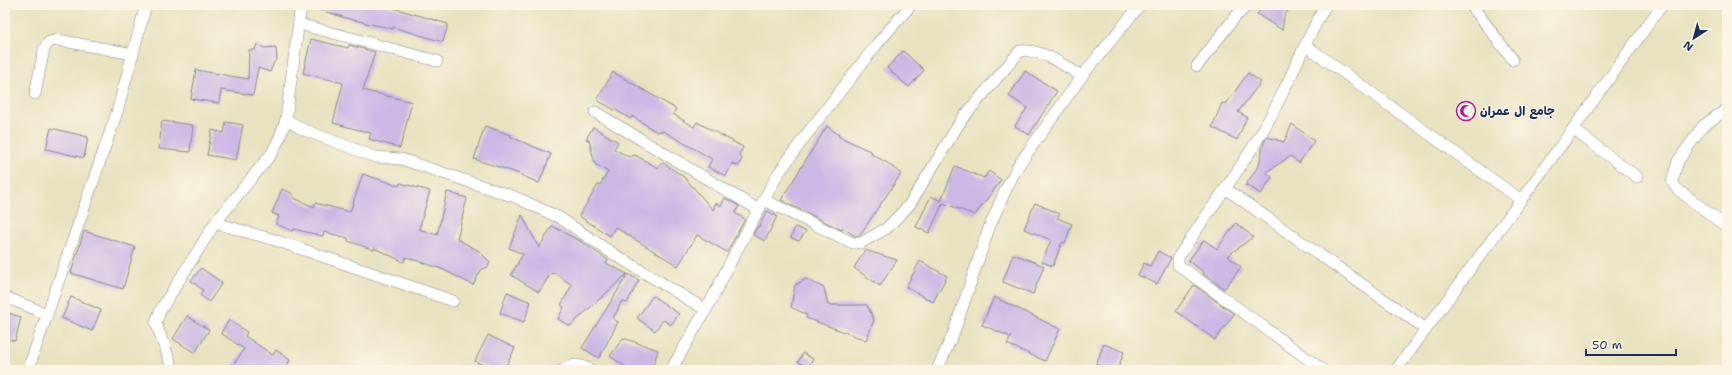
<svg xmlns="http://www.w3.org/2000/svg" width="1732" height="375" viewBox="0 0 1732 375" font-family="'Shantell Sans','Playpen Sans Arabic',sans-serif">
	<style>
		.building { fill: #cdb8e5 }
		.lines { fill: none; stroke-linecap: round; stroke-linejoin: round }
		.minor-casing { stroke: #82888f; stroke-width: 12 }
		.minor { stroke: #fff; stroke-width: 11 }
		.labels { text-anchor: middle; stroke-width: 3; stroke-linejoin: round; paint-order: stroke }
		.poi-label { font-size: 12px; font-weight: bold; fill: #1b2f5e; stroke: #fcf5e5; text-anchor: start }
	</style>
	<rect width="100%" height="100%" fill="#fcf5e5"/>
	<filter id="ink" filterUnits="userSpaceOnUse"><feTurbulence type="fractalNoise" baseFrequency=".025" numOctaves="2"/><feDisplacementMap in="SourceGraphic" scale="8" xChannelSelector="R" yChannelSelector="G"/><feConvolveMatrix kernelMatrix="1 2 1 2 8 2 1 2 1" color-interpolation-filters="sRGB"/></filter>
	<filter id="wash" filterUnits="userSpaceOnUse"><feTurbulence type="fractalNoise" baseFrequency=".012" numOctaves="4" result="noise"/><feDisplacementMap in="SourceGraphic" scale="16" xChannelSelector="R" yChannelSelector="G"/><feGaussianBlur stdDeviation="0.9" result="paint"/><feColorMatrix in="noise" values="0 0 0 0 0 0 0 0 0 0 0 0 0 0 0 0 0 1.4 0 .05"/><feComposite in="paint" operator="in"/></filter>
	<g filter="url(#wash)">
		<rect width="100%" height="100%" fill="#e9e2c0"/>
		<g id="blocks">
			<!-- building -->
			<g class="building">
				<path d="M311,5H383L448,24L443,42L393,27V29L349,19L311,7Z"/>
				<path d="M1265,5H1280L1288,11L1284,16L1282,30L1257,14Z"/>
				<path d="M311,39L348,48L349,45L375,52L363,90L412,102L400,148L369,139L371,133L333,123L343,83L303,73Z"/>
				<path d="M257,44L264,48L276,47L277,60L274,62L270,72L258,68L253,95L221,90L219,103L191,99L196,70L248,79L249,50H255Z"/>
				<path d="M903,51L924,70L909,87L887,68Z"/>
				<path d="M1025,71L1057,91L1029,135L1015,126L1027,108L1009,96Z"/>
				<path d="M613,72L676,109L673,114L694,127L697,122L743,147L739,155L742,159L738,166L732,163L726,176L708,167L712,159L663,131L657,132L632,116L631,119L597,100Z"/>
				<path d="M1248,73L1261,82L1238,112L1247,117L1237,140L1212,127L1222,103L1226,104Z"/>
				<path d="M162,121L193,125L190,152L159,149Z"/>
				<path d="M226,122L243,125L236,160L207,155L212,130L224,133Z"/>
				<path d="M1292,124L1314,141L1299,163L1291,156L1266,172L1272,177L1261,194L1247,185L1245,186L1259,165L1264,142L1267,137L1284,142Z"/>
				<path d="M485,126L511,135V137L551,154L539,183L514,172L474,159Z"/>
				<path d="M827,126L839,135L838,136L872,152L871,154L886,162L901,174L859,236H855L843,228L842,230L781,200Z"/>
				<path d="M593,127L618,142L614,149L629,157L635,155L658,168L662,162L684,177L713,210L716,203L721,206L725,198L739,206L735,213L745,219L727,252L697,235L678,266L615,227L610,236L579,216L598,185H600L608,172L595,164L589,140L586,139Z"/>
				<path d="M51,128L88,137L84,158L46,149Z"/>
				<path d="M955,166L984,178L989,171L1001,180L975,215L943,203L929,233L916,227L931,196L941,201Z"/>
				<path d="M363,174L399,186L400,183L430,191L419,229L437,235L447,192L467,198L457,239L479,251L490,262L488,267L481,270L473,285L442,269L406,257L404,262L374,248V250L348,241V238L324,232L323,236L294,229L292,231L276,224L279,216L272,213L282,189L291,193L296,199L314,207L315,203L350,212Z"/>
				<path d="M1035,203L1060,214L1057,218L1072,224L1065,243L1062,242L1053,266L1042,262L1051,240L1024,229Z"/>
				<path d="M767,211L777,216L765,241L753,235L758,226L759,227Z"/>
				<path d="M522,215L539,248L552,226L582,242L608,260L606,263L627,274L570,326L558,319L564,307L561,305L572,285L555,273L554,274L551,273L539,292L511,275L523,254L509,248Z"/>
				<path d="M1236,223L1253,237L1227,256L1241,267L1224,289L1203,274L1204,272L1188,261L1204,240L1217,249Z"/>
				<path d="M795,227L806,231L799,241L791,238Z"/>
				<path d="M84,231L135,247L123,289L71,273Z"/>
				<path d="M865,250L897,260L880,286L854,268Z"/>
				<path d="M1158,251L1171,258L1157,284L1138,275L1144,263L1150,266Z"/>
				<path d="M1013,254L1044,266L1033,294L1003,282Z"/>
				<path d="M920,261L947,276L933,302L906,287Z"/>
				<path d="M201,268L222,283L209,302L200,295L203,290L191,281Z"/>
				<path d="M628,274L639,280L627,303L622,301L613,319L618,322L599,358L582,348Z"/>
				<path d="M806,279L824,288L828,305H867L874,320L866,340L806,318L807,315L791,307L795,285Z"/>
				<path d="M1194,285L1234,314L1215,340L1176,311Z"/>
				<path d="M507,292L531,302L524,322L500,313Z"/>
				<path d="M653,296L679,314L671,325L663,320L655,331L637,318Z"/>
				<path d="M71,297L101,310L92,331L62,318Z"/>
				<path d="M994,297L1060,329L1045,361L1007,344L1011,337L982,325Z"/>
				<path d="M5,312L21,317L15,341L5,338Z"/>
				<path d="M187,316L209,330L195,353L173,339Z"/>
				<path d="M229,320L247,332L245,336L273,355L276,350L290,360L284,370H230L244,349L221,333Z"/>
				<path d="M488,335L515,348L504,370H493L475,361Z"/>
				<path d="M623,338L658,350L652,370H630L610,356Z"/>
				<path d="M1104,344L1124,352L1117,370H1110L1096,364Z"/>
				<path d="M803,353L813,359L808,367L798,362Z"/>
			</g>
		</g>
	</g>
	<g filter="url(#ink)">
		<use href="#blocks" fill-opacity="0" stroke="#82888f" stroke-width="1"/>
		<g class="lines">
			<defs>
				<g id="minor">
					<path d="M1471,5L1513,60"/>
					<path d="M299,24L437,61"/>
					<path d="M1305,45L1521,200"/>
					<path d="M1197,66L1235,17L1248,5"/>
					<path d="M35,94L44,49L49,42L58,40L133,54"/>
					<path d="M1727,109L1703,126L1678,161L1672,182L1677,189L1727,227"/>
					<path d="M595,112L759,210"/>
					<path d="M286,119L302,129L375,157L401,159L515,197L560,218L609,251L706,310"/>
					<path d="M1573,129L1637,177"/>
					<path d="M1226,189L1426,329"/>
					<path d="M764,200L853,243H861L887,228L910,204L962,119L1020,51C1044,49 1062,65 1082,76"/>
					<path d="M215,223L275,240L453,301"/>
					<path d="M5,297L47,314"/>
					<path d="M28,370L117,112L146,5"/>
					<path d="M173,370L156,323L160,311L215,223L272,153L280,137L286,119L301,5"/>
					<path d="M563,370C574,363 580,364 591,370"/>
					<path d="M671,370L712,299L735,253L778,174L807,134L877,44L911,5"/>
					<path d="M937,370L954,332L989,228L1006,189L1018,166L1082,76L1140,5"/>
					<path d="M1323,370L1185,270L1178,265V258C1204,217 1234,179 1259,137C1285,95 1301,48 1326,5"/>
					<path d="M1396,370L1573,129L1662,5"/>
				</g>
			</defs>
			<!-- minor casing -->
			<use href="#minor" class="minor-casing"/>
			<!-- minor -->
			<use href="#minor" class="minor"/>
		</g>
	</g>
	<!-- icons -->
	<defs>
		<symbol id="mosque-ring" viewBox="-11 -11 22 22"><circle r="9.5" fill="#fcf5e5" stroke="#b5179e" stroke-width="1.5"/><path d="M3.5-4.9A6 6 0 1 0 3.5 4.9A5 5 0 1 1 3.5-4.9Z" fill="#b5179e"/></symbol>
	</defs>
	<g fill-rule="evenodd">
		<use href="#mosque-ring" x="1455" y="100" width="22" height="22"/>
	</g>
	<g class="labels">
		<!-- poi labels -->
		<g class="poi-label">
			<text x="1480" y="115">جامع ال عمران</text>
		</g>
	</g>
	<!-- margin -->
	<rect width="1732" height="375" fill="none" stroke="#fcf5e5" stroke-width="20"/>
	<!-- north arrow -->
	<g transform="translate(1694 38) rotate(216)" stroke="#fcf5e5" stroke-width="3" paint-order="stroke">
	<path d="M0-3L7 15L0 10L-7 15Z" fill="#1b2f5e"/>
	<text y="-6" font-size="11" font-weight="bold" text-anchor="middle" fill="#1b2f5e">N</text>
	</g>
	<!-- scale -->
	<path d="M1586 349v6h90v-6" fill="none" stroke="#1b2f5e" stroke-width="2"/>
	<text x="1592" y="349" font-size="12" fill="#1b2f5e" stroke="#fcf5e5" stroke-width="3" paint-order="stroke">50 m</text>
</svg>
